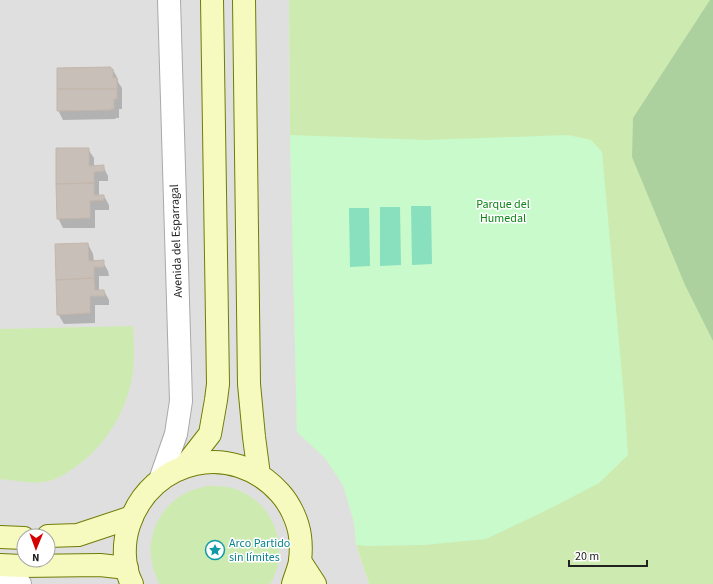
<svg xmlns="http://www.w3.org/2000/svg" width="713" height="584" viewBox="0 0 713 584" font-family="'Source Sans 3',sans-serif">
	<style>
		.residential { fill: #e0dfdf; fill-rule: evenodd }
		.grass { fill: #cdebb0 }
		.forest { fill: #add19e }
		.park { fill: #c8facc }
		.pitch { fill: #88e0be }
		.shadow { fill: #0003 }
		.building { fill: #c7bfb8; stroke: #c4b6ab }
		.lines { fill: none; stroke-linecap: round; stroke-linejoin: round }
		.street-casing { stroke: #a9a9a9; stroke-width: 24 }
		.secondary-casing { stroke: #707d05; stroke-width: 24 }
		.street { stroke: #fff; stroke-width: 22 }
		.secondary { stroke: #f7fabf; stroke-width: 22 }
		.labels { text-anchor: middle; stroke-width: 3; stroke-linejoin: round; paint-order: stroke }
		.park-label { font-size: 12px; fill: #0c8416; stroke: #fff }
		.street-label { font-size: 12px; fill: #222; stroke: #fff }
		.culture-label { font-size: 12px; fill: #0d838f; stroke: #fff; text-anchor: start }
	</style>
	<rect width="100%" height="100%" fill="#f2efe9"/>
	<!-- residential -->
	<path class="residential" d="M0,0H289L290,135L297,432L325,458L343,485L354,522L356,545L369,584H0ZM24,536H48V560H24Z"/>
	<!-- grass -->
	<g class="grass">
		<path d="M289,0H713V584H369L356,545L354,522L343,485L325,458L297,432L290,135Z"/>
		<path d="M133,326C134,343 135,361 132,378C125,416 101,452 68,472C61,477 52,481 43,482C30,484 13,480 0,479V329Z"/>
		<path d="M207,486C219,486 230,486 240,491C276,506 290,551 270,584H160L159,583C156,576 153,570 152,562C146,536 160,507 184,494C191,490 199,488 207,486Z"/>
	</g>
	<!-- forest -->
	<path class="forest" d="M710,0H713V341L685,285L632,157L633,118Z"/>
	<!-- park -->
	<path class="park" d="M290,135L427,140L568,135L591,140L602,152L624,398L628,455L599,483L549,509L486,539L424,545L367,546L356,545L354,522L343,485L325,458L297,432Z"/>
	<!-- pitch -->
	<g class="pitch">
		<path d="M411,206H431L432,264L412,265Z"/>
		<path d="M380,207H400L401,265L380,266Z"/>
		<path d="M349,208H369L370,266L350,267Z"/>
	</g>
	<!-- shadow -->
	<g class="shadow">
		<path d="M111,70H113L118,79V82L122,88V109H119V118H115L116,119L63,120L58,110Z"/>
		<path d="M88,149L94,158V166H103L108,176V181H99V196H104L109,205V210H95V228H63L58,218Z"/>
		<path d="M88,244L93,254L94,262H103L108,271L109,276H99V291H104L109,300V305H95V323L64,324L58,314Z"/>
	</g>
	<!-- building -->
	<g class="building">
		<path d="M111,67V69H113V78H117V89H57V68Z"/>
		<path d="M57,89H117V99H114V109H111V110L57,111Z"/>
		<path d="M56,148H89V166L104,165V171L94,172V183L56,184Z"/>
		<path d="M94,183V195H104V200L90,201V218L57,219L56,184Z"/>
		<path d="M88,243L89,261L104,260V267H94V278L56,280L55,244Z"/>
		<path d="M94,278L95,290H104L105,296H90V313L57,315L56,280Z"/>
	</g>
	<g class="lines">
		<defs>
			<g id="street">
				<path d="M160,480L176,434L181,401L169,0"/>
				<path d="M0,574L20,584"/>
			</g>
			<g id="secondary">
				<path d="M244,0L249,384L254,437L259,475"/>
				<path d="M185,466L210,434L216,400L218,384L212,0"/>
				<path d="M48,536L78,535L132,517"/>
				<path d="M0,537L24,538"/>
				<path d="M300,561L315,584"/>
				<path d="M0,565L22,566L100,565L127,568"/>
				<path d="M132,584C123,567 123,543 129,525C151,458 233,440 280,493C290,504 298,521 300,536C301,544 301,553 300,561C299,568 295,577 293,584"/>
			</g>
		</defs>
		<!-- street casing -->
		<use href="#street" class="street-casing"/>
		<!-- secondary casing -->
		<use href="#secondary" class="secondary-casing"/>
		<!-- street -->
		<use href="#street" class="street"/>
		<!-- secondary -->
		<use href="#secondary" class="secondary"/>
	</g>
	<!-- icons -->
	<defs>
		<symbol id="sight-ring" viewBox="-11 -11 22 22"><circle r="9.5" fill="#fff" stroke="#0f9aa8" stroke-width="1.5"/><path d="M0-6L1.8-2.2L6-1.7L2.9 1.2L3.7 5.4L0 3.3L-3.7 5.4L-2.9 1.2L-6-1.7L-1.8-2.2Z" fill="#0f9aa8"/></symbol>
	</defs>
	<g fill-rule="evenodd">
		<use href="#sight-ring" x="204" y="539" width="22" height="22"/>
	</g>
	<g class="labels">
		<!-- park labels -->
		<g class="park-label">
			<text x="503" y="208">Parque del<tspan x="503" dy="14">Humedal</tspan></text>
		</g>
		<!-- street labels -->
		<g class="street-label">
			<text transform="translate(176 241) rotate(-92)" y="4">Avenida del Esparragal</text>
		</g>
		<!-- culture labels -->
		<g class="culture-label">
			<text x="229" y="547">Arco Partido<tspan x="229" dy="14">sin límites</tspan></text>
		</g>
	</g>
	<!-- north arrow -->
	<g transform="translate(36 548) rotate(181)"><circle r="19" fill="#ffffff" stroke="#a7a7a7"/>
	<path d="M0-3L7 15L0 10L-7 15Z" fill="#d40000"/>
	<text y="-6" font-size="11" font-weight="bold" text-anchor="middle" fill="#222222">N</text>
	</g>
	<!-- scale -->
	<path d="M569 560v6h78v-6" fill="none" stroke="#222222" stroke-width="2"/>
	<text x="575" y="560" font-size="12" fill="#222222" stroke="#ffffff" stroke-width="3" paint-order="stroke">20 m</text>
</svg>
